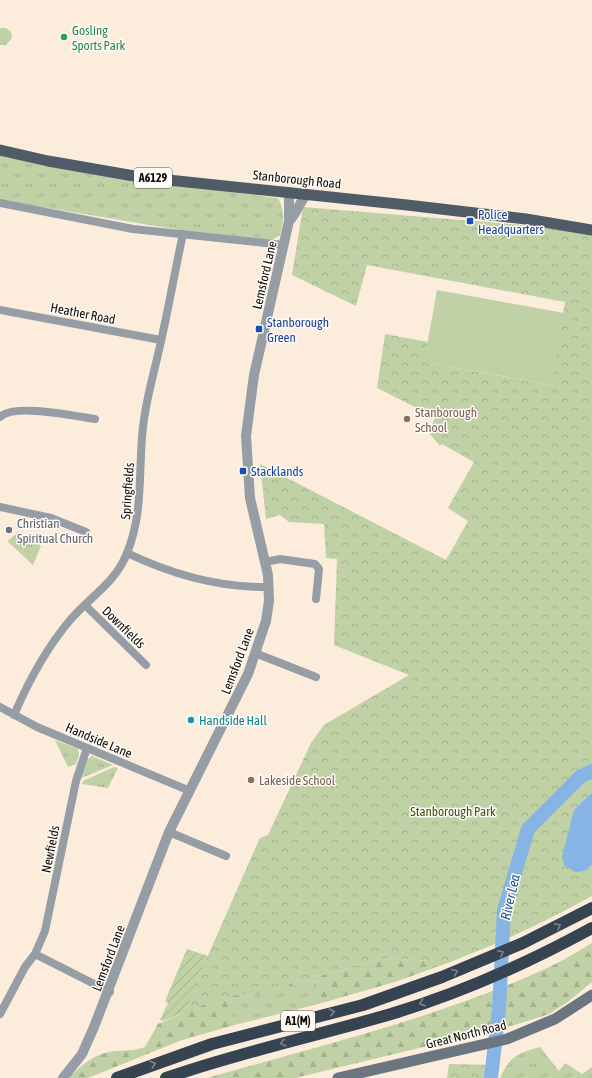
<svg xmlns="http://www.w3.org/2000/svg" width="592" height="1078" viewBox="0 0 592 1078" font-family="'Asap Condensed',sans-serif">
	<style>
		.grass { fill: url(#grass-tufts) }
		.forest { fill: url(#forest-firs) }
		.park { fill: url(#park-crowns) }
		.garden { fill: url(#garden-furrows) }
		.pitch { fill: #c0d1a5 }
		.water { fill: #86b4e4 }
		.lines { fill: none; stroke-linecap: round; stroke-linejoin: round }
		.river { stroke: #86b4e4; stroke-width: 14 }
		.minor { stroke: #969da4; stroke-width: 8 }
		.tertiary { stroke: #969da4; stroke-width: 10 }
		.secondary { stroke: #6c7680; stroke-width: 11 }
		.primary { stroke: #4f5b66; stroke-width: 11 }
		.motorway { stroke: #364350; stroke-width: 12 }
		.oneway { stroke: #7c848b }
		.leisure-dot { fill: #2e9e5b; stroke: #fffcf8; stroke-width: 1.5 }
		.transit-dot { fill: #1a4fb4; stroke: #fffcf8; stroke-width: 1.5 }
		.education-dot { fill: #8d6e63; stroke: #fffcf8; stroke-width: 1.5 }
		.worship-dot { fill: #6b7280; stroke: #fffcf8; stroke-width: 1.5 }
		.culture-dot { fill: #0f9aa8; stroke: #fffcf8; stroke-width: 1.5 }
		.labels { text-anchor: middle; stroke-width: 3; stroke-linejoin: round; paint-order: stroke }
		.shield { fill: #fffcf8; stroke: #58544f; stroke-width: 1 }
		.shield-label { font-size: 12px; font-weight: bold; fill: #110c07 }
		.leisure-label { font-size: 13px; fill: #27864d; stroke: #fffcf8; text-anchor: start }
		.street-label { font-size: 13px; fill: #110c07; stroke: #fffcf8 }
		.transit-label { font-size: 13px; fill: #164399; stroke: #fffcf8; text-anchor: start }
		.education-label { font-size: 13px; fill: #785e54; stroke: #fffcf8; text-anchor: start }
		.worship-label { font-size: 13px; fill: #5b616d; stroke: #fffcf8; text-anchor: start }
		.culture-label { font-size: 13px; fill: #0d838f; stroke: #fffcf8; text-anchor: start }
		.park-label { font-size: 13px; fill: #3f5211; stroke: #fffcf8 }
		.water-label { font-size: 14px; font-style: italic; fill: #185994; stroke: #fffcf8 }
	</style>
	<defs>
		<pattern id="grass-tufts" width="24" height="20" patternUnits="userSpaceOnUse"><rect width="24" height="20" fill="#c0d1a5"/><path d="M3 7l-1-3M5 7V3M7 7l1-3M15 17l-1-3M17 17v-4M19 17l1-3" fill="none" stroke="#a4b28d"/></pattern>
		<pattern id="forest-firs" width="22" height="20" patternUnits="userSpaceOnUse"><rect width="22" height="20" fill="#c0d1a5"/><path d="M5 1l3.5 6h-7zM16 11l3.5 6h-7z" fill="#a4b28d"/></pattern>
		<pattern id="park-crowns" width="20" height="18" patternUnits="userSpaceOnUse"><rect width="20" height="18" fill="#c0d1a5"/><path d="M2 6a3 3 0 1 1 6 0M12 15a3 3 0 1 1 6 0" fill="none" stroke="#a4b28d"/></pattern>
		<pattern id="garden-furrows" width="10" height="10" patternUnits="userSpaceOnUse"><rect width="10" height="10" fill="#c0d1a5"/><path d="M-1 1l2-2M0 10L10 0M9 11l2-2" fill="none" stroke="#a4b28d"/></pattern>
	</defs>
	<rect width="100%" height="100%" fill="#fcecdc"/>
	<!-- grass -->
	<g class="grass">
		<path d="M0,28H6L11,32L12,38L6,45H0Z"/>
		<path d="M0,155L200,188L278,198C285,210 284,223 280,235L272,240L186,231L0,200Z"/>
		<path d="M19,532L41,546L33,565L7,541Z"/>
		<path d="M55,740L78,749L79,755L76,764L68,767Z"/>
		<path d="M92,756L113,765L79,779L84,762Z"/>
		<path d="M114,767L118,768L108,788L82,784L83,781Z"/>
		<path d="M316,980L322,1003L235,1025L228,1000Z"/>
		<path d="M540,1047L559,1071L565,1063L582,1074L592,1067V1078H500C509,1057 518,1053 540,1047Z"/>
	</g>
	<!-- forest -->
	<g class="forest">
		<path d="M260,838L288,984L388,958L430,961L431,969L398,981L322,1003L316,980L229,1000L235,1025L182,1040L88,1078H69C81,1065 98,1051 117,1051C129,1050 133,1051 145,1047L158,1024L185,1012L208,956Z"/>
		<path d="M592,943V982L569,1001L549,1014L518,1024L295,1078H207C321,1045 439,1018 547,968C562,961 577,952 592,943Z"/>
	</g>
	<!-- park -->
	<g class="park">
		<path d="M303,207L559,228L592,235V896C540,925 487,949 431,969L429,961L388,958L288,984L220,999L185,1012L208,956L260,838L268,835L311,743L324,725L409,675L334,645L337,559L326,558L324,524L289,522L280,515L266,519L260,464L446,560L468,521L448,508L474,462L442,444L440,446L429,433L435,417L377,388L385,334L428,342L424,362L550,385L565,302L367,265L356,306L292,275Z"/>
		<path d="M449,1064L493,1065L491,1078H447Z"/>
	</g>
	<!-- garden -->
	<path class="garden" d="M187,949L208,956L185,1012L163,1021L160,1020L168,1003L165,1001Z"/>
	<!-- pitch -->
	<path class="pitch" d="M437,290L564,313L551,385L424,362Z"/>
	<!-- water -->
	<path class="water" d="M592,793V865L584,871L575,872L564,865L562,857L574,810Z"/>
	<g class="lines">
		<!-- river -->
		<path class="river" d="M491,1078L499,1009L504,910L528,829L581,776L592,771"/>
		<!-- minor -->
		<g class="minor">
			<path d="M0,203L133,229L284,245"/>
			<path d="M0,310L161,340"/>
			<path d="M0,417C14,403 74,416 95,419"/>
			<path d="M0,507L51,518L86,532"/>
			<path d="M127,553C173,575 219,588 269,587"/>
			<path d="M265,562L280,559L315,564L319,569L316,599"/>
			<path d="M86,606L146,665"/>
			<path d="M255,653L316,677"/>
			<path d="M0,707L37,727L190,791"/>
			<path d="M14,715C29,680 47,647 71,619C91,596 116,582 127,553C144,512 138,469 143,427C146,398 155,370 161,341C169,306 175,270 183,234"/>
			<path d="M169,832L226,856"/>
			<path d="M35,954L110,992"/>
			<path d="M0,1014L25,967L35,954L45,931L76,781L87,748"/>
		</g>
		<!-- tertiary -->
		<g class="tertiary">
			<path d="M289,221C297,213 299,203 307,194"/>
			<path d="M63,1078L82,1054L94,1027L169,832L248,674L266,621L269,601L268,575L250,498L246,436L254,375L289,221V192"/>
		</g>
		<!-- secondary -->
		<path class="secondary" d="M338,1078L507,1039L555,1019L592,995"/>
		<!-- primary -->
		<path class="primary" d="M0,150L48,161L140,177L407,205L526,219L592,230"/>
		<!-- motorway -->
		<g class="motorway">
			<path d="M117,1078L212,1044L363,1005L442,977L523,943L592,908"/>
			<path d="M166,1078C240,1052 316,1036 391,1014C461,993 528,963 592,928"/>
		</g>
	</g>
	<!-- one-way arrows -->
	<defs><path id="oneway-chevron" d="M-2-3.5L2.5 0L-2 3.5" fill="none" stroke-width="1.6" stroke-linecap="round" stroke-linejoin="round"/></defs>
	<g class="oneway">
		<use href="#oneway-chevron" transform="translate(558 926) rotate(-28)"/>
		<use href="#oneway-chevron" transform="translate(501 953) rotate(-24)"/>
		<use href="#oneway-chevron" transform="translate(455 972) rotate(-22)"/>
		<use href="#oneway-chevron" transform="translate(422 1003) rotate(161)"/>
		<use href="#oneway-chevron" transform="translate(332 1012) rotate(-13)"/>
		<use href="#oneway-chevron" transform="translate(283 1043) rotate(166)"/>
		<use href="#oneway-chevron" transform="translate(153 1064) rotate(-19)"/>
	</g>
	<!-- markers -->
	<circle class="leisure-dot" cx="64" cy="37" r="4"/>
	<g class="transit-dot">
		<rect x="466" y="217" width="8" height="8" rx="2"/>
		<rect x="255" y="325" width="8" height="8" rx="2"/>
		<rect x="239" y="467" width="8" height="8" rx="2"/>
	</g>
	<g class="education-dot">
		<circle cx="407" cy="419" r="4"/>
		<circle cx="251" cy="780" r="4"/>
	</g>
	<circle class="worship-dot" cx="9" cy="530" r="4"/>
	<circle class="culture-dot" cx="191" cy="720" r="4"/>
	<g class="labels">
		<!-- shield labels -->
		<g class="shield">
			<rect x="134" y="168" width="38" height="20" rx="3"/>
			<rect x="281" y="1011" width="34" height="20" rx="3"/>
		</g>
		<g class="shield-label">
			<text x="153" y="182">A6129</text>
			<text x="298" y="1025">A1(M)</text>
		</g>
		<!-- leisure labels -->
		<g class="leisure-label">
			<text x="72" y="35">Gosling<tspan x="72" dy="15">Sports Park</tspan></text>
		</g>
		<!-- street labels -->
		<g class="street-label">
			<text transform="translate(297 179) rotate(6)" y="5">Stanborough Road</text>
			<text transform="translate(264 275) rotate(-77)" y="5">Lemsford Lane</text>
			<text transform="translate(83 313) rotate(11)" y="5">Heather Road</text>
			<text transform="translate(127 491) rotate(-86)" y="5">Springfields</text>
			<text transform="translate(124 627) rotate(44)" y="5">Downfields</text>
			<text transform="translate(237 661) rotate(-69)" y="5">Lemsford Lane</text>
			<text transform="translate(99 740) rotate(23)" y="5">Handside Lane</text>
			<text transform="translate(50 849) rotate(-79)" y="5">Newfields</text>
			<text transform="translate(108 958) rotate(-69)" y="5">Lemsford Lane</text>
			<text transform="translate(466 1034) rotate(-14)" y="5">Great North Road</text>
		</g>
		<!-- transit labels -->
		<g class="transit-label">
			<text x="478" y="219">Police<tspan x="478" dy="15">Headquarters</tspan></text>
			<text x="267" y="327">Stanborough<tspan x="267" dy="15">Green</tspan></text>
			<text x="251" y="476">Stacklands</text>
		</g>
		<!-- education labels -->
		<g class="education-label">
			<text x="415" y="417">Stanborough<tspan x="415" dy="15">School</tspan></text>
			<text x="259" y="785">Lakeside School</text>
		</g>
		<!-- worship labels -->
		<g class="worship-label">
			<text x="17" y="528">Christian<tspan x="17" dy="15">Spiritual Church</tspan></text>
		</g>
		<!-- culture labels -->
		<g class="culture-label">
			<text x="199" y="725">Handside Hall</text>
		</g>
		<!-- park labels -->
		<g class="park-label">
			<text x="453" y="816">Stanborough Park</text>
		</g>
		<!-- water labels -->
		<g class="water-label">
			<text transform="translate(510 897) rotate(-77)" y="5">River Lea</text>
		</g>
	</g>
</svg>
